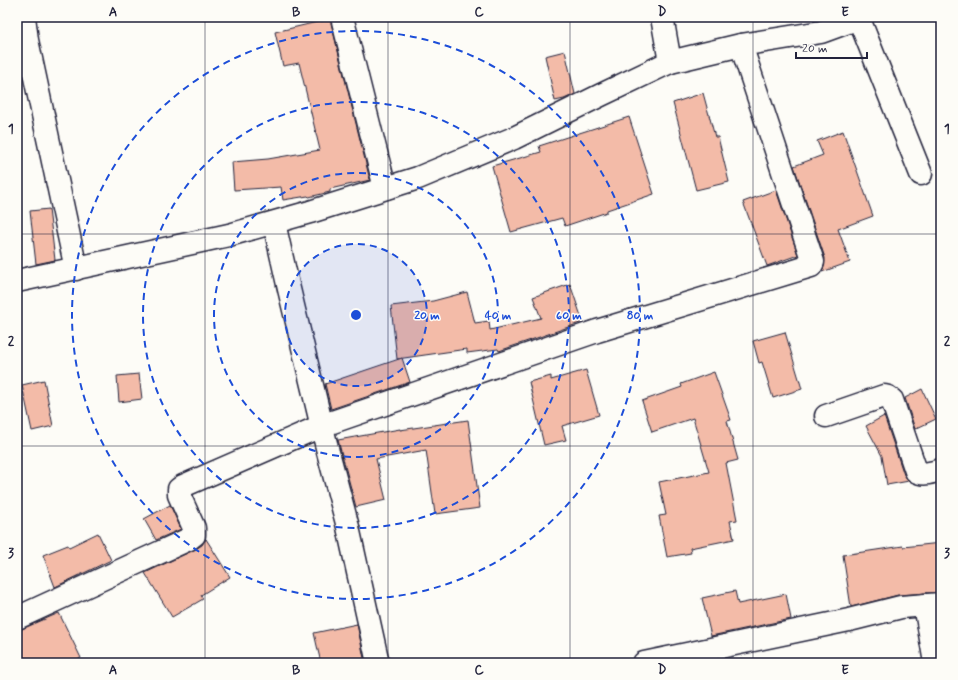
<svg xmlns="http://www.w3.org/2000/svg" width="958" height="680" viewBox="0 0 958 680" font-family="Mynerve,sans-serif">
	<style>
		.building { fill: #f3bba8; stroke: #22223b }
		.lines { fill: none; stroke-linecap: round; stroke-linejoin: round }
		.street-casing { stroke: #22223b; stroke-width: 25 }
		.street { stroke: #fdfcf7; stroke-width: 22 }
		.grid { fill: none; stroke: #22223b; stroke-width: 1; stroke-opacity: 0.55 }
		.ring { fill: none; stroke: #1d4ed8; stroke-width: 2; stroke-dasharray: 7 5 }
		.centre { fill: #1d4ed8; stroke: #fdfcf7; stroke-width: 2 }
		.ring-label { font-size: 12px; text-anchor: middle; font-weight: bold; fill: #1d4ed8; stroke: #fdfcf7; stroke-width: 3; stroke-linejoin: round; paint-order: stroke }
		.neatline { fill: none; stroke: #22223b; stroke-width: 1.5 }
		.grid-label { font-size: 13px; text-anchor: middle; font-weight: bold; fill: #22223b }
	</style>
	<rect width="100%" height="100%" fill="#fdfcf7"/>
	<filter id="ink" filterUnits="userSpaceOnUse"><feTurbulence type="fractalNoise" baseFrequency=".025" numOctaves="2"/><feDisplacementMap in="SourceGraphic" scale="8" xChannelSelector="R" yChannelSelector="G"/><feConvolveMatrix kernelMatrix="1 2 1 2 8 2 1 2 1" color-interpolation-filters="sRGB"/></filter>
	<g filter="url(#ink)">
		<!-- building -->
		<g class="building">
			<path d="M330,19L370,180L330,189V192L309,197L308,196L283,200L281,187L234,190L232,162L268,159L320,150L299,63L283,66L275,32Z"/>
			<path d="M565,51L575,94L564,99L555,101L545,56Z"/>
			<path d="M703,93L715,137H718L729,182L696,190L673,103Z"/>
			<path d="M629,117L654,194L607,210V212L565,226L562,218L511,232L492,166L541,152L539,146Z"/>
			<path d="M843,131L873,216L838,229L850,262L822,272L824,267L825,258L794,166L823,155L817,141Z"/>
			<path d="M776,190L798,255L767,266L743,202Z"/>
			<path d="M49,209L55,260L36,264L30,211Z"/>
			<path d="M570,284L583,322L499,351L498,349L467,353V349L397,359L391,306L433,301L467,292L475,323L489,321L490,330L541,318L533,297Z"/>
			<path d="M785,332L802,389L773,398L762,362L759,363L753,341Z"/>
			<path d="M402,358L410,382L331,409L325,384Z"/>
			<path d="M586,370L599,415L562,426L566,440L544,445L529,382L551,376V380Z"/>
			<path d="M714,372L731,420L727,421L738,460L726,463L737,520L730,521L734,539L690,548L691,553L667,557L659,516L666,515L659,482L709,472L693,418L652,432L642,401L682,387L681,384Z"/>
			<path d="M139,374L142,399L119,402L117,376Z"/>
			<path d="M44,380L53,426L32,431L22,385Z"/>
			<path d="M922,389L936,419L915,429L905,398Z"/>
			<path d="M884,416L904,475L909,481L887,485L882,456L866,426Z"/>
			<path d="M468,420L480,508L435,514L426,450L376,459L386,500L356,507L338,440L400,429V430Z"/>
			<path d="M170,505L181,529L156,540L144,519Z"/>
			<path d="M98,533L111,560L55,587L43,555L68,545L69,547Z"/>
			<path d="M206,539L230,577L201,595L203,599L172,617L145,573L194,550L202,545Z"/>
			<path d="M941,543V592L898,595L851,607L843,555L903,546V547Z"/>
			<path d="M735,591L738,604L786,594L791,619L711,636L702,598Z"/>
			<path d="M59,613L81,658L71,663H17V630L22,629Z"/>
			<path d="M357,624L365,663H321L314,633Z"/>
		</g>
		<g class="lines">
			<defs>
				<g id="street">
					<path d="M24,17L27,40L76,269"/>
					<path d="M342,17L385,188"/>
					<path d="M662,17L670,62"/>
					<path d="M859,19L921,174"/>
					<path d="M274,223L289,289L328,452L348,527L378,663"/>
					<path d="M17,281L229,235L310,212L418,178L514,138L601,95L670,62L741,45L821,32L862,17"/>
					<path d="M826,416L884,396L888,397L892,400L916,471C923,476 933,472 941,470"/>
					<path d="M925,605L935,663"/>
					<path d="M17,618L189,539L194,535V528L179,495V489L183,486L321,426L597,331L811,266L813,262L741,45"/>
					<path d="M644,663L849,620L901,607L941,604"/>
				</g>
			</defs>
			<!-- street casing -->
			<use href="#street" class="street-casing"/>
			<!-- street -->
			<use href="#street" class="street"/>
		</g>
	</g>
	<!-- grid -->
	<path class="grid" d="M205,17V663M388,17V663M570,17V663M753,17V663M17,234H941M17,446H941"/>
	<!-- distance rings -->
	<circle cx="356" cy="315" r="71" fill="#1d4ed8" fill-opacity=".12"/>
	<g class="ring">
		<circle cx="356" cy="315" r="71"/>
		<circle cx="356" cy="315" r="142"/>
		<circle cx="356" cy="315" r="213"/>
		<circle cx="356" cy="315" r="284"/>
	</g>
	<circle cx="356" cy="315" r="6" class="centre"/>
	<g class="ring-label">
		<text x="427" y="319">20 m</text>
		<text x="498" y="319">40 m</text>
		<text x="569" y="319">60 m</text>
		<text x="640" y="319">80 m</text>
	</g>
	<!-- margin -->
	<rect width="958" height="680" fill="none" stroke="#fdfcf7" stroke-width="44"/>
	<!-- scale -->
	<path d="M796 52v6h71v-6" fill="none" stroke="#22223b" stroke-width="2"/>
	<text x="802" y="52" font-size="12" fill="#22223b" stroke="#fdfcf7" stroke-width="3" paint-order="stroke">20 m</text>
	<rect x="22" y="22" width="914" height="636" class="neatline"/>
	<g class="grid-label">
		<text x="113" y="16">A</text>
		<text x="296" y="16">B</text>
		<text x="479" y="16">C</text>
		<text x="662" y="16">D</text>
		<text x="845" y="16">E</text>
		<text x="11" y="133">1</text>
		<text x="947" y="133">1</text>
		<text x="11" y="345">2</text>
		<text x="947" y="345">2</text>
		<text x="11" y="557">3</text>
		<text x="947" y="557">3</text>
		<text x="113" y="674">A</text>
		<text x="296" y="674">B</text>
		<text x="479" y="674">C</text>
		<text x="662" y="674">D</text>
		<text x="845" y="674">E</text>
	</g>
</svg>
